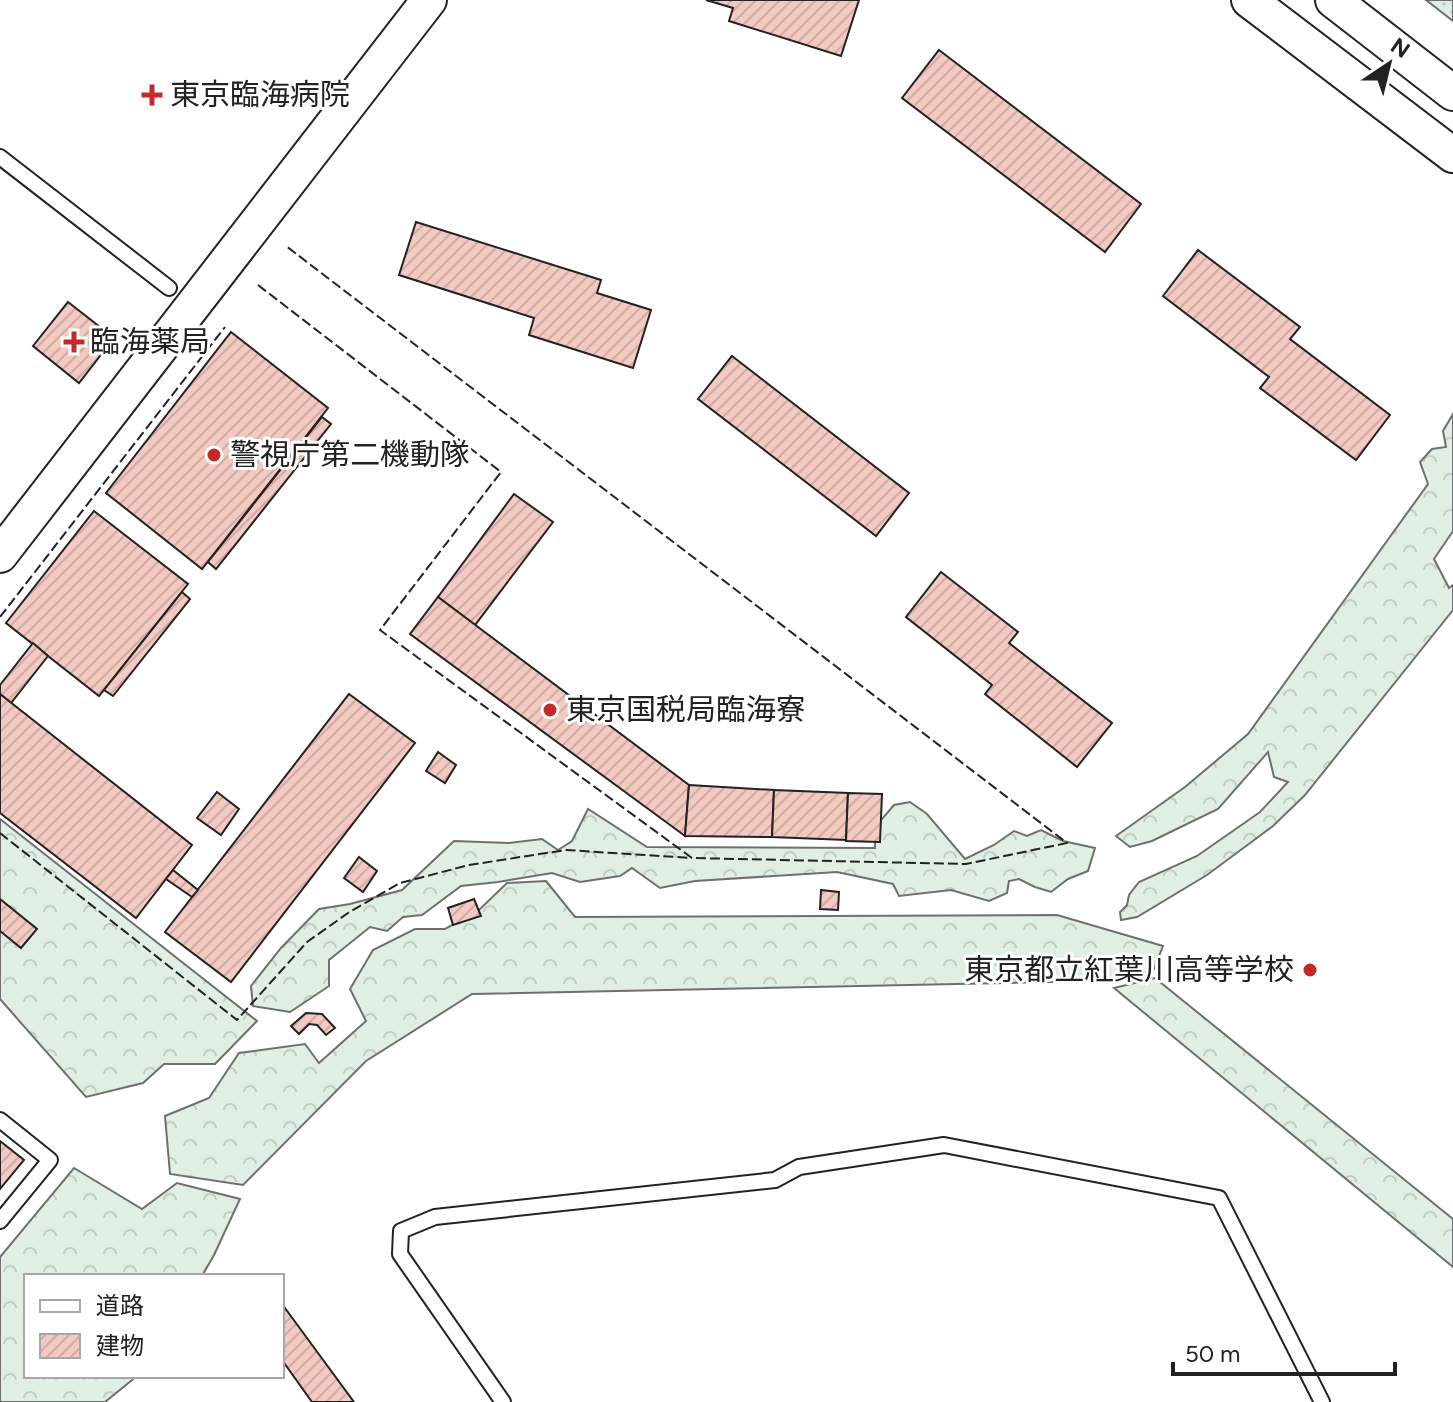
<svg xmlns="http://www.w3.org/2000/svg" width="1453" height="1402" viewBox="0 0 1453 1402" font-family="Figtree,'Noto Sans JP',sans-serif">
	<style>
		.forest { fill: url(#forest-crowns); stroke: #6f6f6f; stroke-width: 2 }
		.park { fill: url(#park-dots); stroke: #6f6f6f; stroke-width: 2 }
		.building { fill: url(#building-hatch); stroke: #222; stroke-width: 2 }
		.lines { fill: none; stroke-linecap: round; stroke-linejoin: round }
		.service-casing { stroke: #222; stroke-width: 18 }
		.tertiary-casing { stroke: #222; stroke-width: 38 }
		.service { stroke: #fff; stroke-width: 14 }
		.tertiary { stroke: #fff; stroke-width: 34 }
		.fence { stroke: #222; stroke-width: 2; stroke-dasharray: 10 4; stroke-linecap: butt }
		.poi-dot { fill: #c62828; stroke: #fff; stroke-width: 3 }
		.labels { text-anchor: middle; stroke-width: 6; stroke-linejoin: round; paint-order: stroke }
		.poi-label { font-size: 30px; fill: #222; stroke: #fff; text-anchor: start }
	</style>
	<defs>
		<pattern id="forest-crowns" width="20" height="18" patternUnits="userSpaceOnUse" patternTransform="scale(2)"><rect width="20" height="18" fill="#e0efe3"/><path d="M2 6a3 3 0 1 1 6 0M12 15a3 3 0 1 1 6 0" fill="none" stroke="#c0cdc2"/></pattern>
		<pattern id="park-dots" width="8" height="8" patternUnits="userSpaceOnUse" patternTransform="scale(2)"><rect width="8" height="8" fill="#e0efe3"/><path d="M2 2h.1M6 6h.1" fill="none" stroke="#c0cdc2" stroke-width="1.8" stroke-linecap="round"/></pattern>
		<pattern id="building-hatch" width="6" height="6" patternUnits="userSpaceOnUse" patternTransform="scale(2)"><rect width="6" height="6" fill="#f3c9c0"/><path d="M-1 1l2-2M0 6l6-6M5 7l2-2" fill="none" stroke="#d0aca5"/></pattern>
	</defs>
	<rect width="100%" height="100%" fill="#fff"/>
	<!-- forest -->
	<g class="forest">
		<path d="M1453,414V531L1434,559L1449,588L1453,585V610L1305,795L1273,826L1207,875L1137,917L1121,920L1120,912L1127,905L1129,895L1139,882L1197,856L1260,812L1288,782L1274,777L1268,752L1218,809L1152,841L1130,847L1116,836L1185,787L1248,734L1428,484L1420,462L1432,449L1446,447L1443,431Z"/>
		<path d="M910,802L927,814L965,859L994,845L1014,831L1027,836L1041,830L1063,841L1095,848L1088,871L1068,879L1051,892L1035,887L1019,879L1009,881L1007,893L989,901L951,890L899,896L893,884L837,872L695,881L660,888L632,868L620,876L580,882L552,873L498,882L461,886L422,915L403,917L387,931L370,927L329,960V986L290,1012L253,1006L251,986L281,948L319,909L350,904L402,890L454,841L509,843L542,839L558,850L572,841L588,809L647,847L875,848V827L894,805Z"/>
		<path d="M0,819L257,1021L215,1064H164L143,1083L86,1097L0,999Z"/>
		<path d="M546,881L575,917L1057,915L1163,946L1153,971L1098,981L472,994L366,1061L243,1185L170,1174L165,1116L209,1098L239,1053L305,1044L319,1063L366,1021L350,989L373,950L415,929H445L478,911L507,883Z"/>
		<path d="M1155,978L1453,1219V1267L1114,988Z"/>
		<path d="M74,1168L142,1209L177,1183L240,1199L214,1255L202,1276H26V1376H137L105,1402H0V1257Z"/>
	</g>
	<!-- park -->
	<path class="park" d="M1426,0H1453V21Z"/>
	<!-- building -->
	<g class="building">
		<path d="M706,0H859L841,56L729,21L733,8Z"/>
		<path d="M939,50L1141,204L1105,252L902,98Z"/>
		<path d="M416,222L601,280L597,293L651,310L633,368L529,335L534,318L399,275Z"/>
		<path d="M1198,250L1300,327L1290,339L1390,415L1356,460L1260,388L1269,377L1163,296Z"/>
		<path d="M68,302L114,338L79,383L33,346Z"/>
		<path d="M231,332L328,408L202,569L106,493Z"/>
		<path d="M732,356L909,493L876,536L698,399Z"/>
		<path d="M322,417L331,424L216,569L208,562Z"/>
		<path d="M514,494L553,522L475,625L438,597Z"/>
		<path d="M94,511L188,584L99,696L6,623Z"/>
		<path d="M941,572L1018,632L1009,643L1112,723L1077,767L985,694L992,685L906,617Z"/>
		<path d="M182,592L190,599L113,696L104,690Z"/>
		<path d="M438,597L689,785L685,836L410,634Z"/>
		<path d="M33,643L48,656L11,703L0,694V685Z"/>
		<path d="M0,694L192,845L136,918L0,813Z"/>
		<path d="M349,694L415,743L231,982L165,932Z"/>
		<path d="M438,752L456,765L445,783L426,771Z"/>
		<path d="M689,785L774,790L772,837L685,836Z"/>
		<path d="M774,790L848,793L846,840L772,837Z"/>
		<path d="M217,792L239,809L221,835L197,818Z"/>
		<path d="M848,793L882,794L880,842L846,841Z"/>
		<path d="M359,857L377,871L363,892L344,878Z"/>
		<path d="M173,870L198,890L192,897L166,879Z"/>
		<path d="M821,890L839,892L838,910L820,909Z"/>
		<path d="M0,899L37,929L21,948L0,931Z"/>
		<path d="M474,899L481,916L453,925L448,908Z"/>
		<path d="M306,1013L322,1014L335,1028L326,1035L317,1025L309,1024L299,1034L291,1026Z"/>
		<path d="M0,1141L24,1160L0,1189Z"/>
		<path d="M282,1304L354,1402H312L282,1360Z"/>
	</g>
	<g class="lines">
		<defs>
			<g id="service">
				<path d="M0,157L169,288"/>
				<path d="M0,1120L50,1160L0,1221"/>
				<path d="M503,1402L400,1254L401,1231L435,1217L775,1180L799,1167L944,1145L1219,1198L1322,1402"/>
			</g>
			<g id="tertiary">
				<path d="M1249,0L1453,155"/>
				<path d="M1333,0L1453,93"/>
				<path d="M0,555L429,0"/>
			</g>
		</defs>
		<!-- service casing -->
		<use href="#service" class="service-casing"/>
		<!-- tertiary casing -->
		<use href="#tertiary" class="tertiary-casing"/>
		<!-- service -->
		<use href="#service" class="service"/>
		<!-- tertiary -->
		<use href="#tertiary" class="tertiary"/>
		<!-- fence -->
		<g class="fence">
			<path d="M258,285L501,472L380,630L692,858L966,864L1067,843L286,246"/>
			<path d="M0,617L225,327"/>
			<path d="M0,833L237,1020L307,942L348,913L400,883L469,865L566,850L692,858"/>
		</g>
	</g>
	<!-- markers -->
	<g class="poi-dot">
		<path d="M148 83h8v8h8v8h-8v8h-8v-8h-8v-8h8z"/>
		<path d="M70 330h8v8h8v8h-8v8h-8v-8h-8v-8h8z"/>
		<circle cx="214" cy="455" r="8"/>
		<circle cx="550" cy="710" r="8"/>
		<circle cx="1310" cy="970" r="8"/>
	</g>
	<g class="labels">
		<!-- poi labels -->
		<g class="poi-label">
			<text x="170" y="105">東京臨海病院</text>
			<text x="90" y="352">臨海薬局</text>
			<text x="230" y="465">警視庁第二機動隊</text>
			<text x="566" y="720">東京国税局臨海寮</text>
			<text x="1294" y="980" text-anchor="end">東京都立紅葉川高等学校</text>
		</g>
	</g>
	<!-- legend -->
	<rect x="24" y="1274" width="260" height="104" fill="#ffffff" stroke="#a7a7a7" stroke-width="2"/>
	<rect x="40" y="1300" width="40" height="12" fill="#ffffff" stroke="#a7a7a7" stroke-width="2"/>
	<text x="96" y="1314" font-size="24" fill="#222222">道路</text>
	<rect x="40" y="1334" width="40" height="24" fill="url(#building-hatch)" stroke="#a7a7a7" stroke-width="2"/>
	<text x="96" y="1354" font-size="24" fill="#222222">建物</text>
	<!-- north arrow -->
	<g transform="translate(1389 64) rotate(35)" stroke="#ffffff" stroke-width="6" paint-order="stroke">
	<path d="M0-6L14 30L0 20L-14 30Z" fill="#222222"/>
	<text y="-12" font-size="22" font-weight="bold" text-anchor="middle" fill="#222222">N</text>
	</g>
	<!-- scale -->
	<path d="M1173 1362v12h222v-12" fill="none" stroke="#222222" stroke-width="4"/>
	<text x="1185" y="1362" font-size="24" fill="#222222" stroke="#ffffff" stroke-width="6" paint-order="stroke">50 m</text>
</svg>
